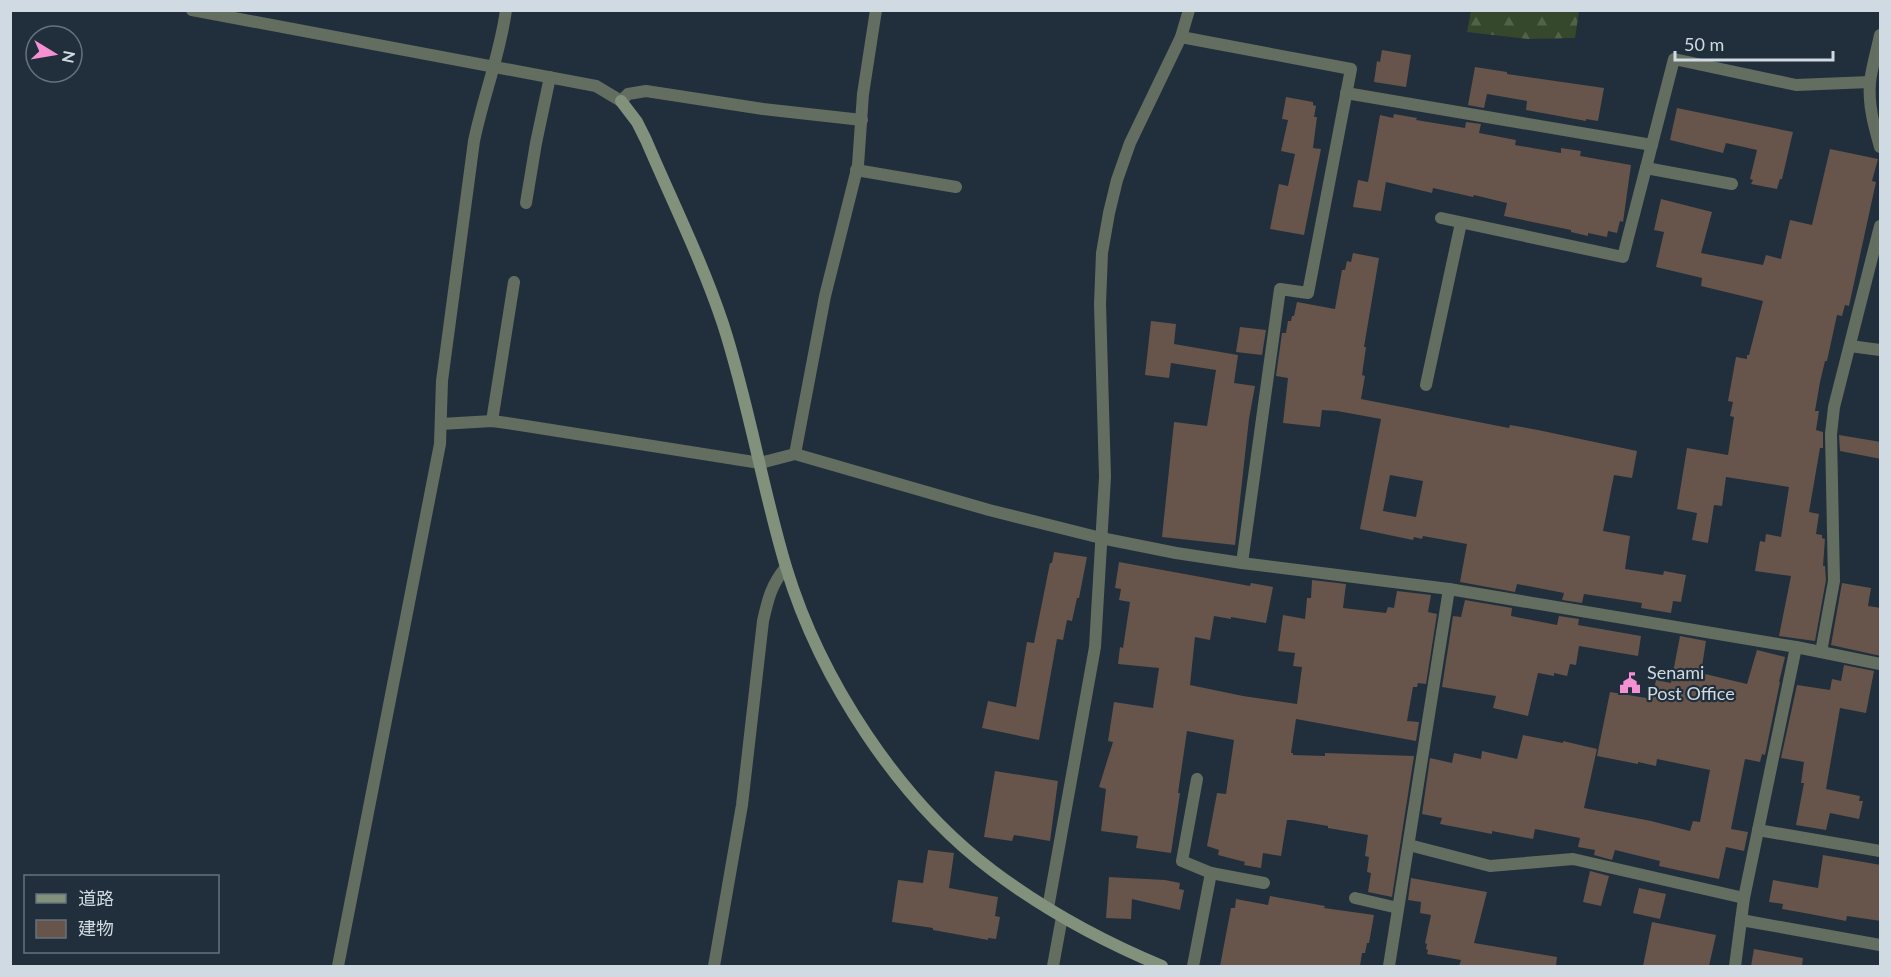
<svg xmlns="http://www.w3.org/2000/svg" width="1891" height="977" viewBox="0 0 1891 977" font-family="Lato,'Noto Sans JP',sans-serif">
	<style>
		.forest { fill: url(#forest-firs) }
		.building { fill: #67544a; fill-rule: evenodd }
		.lines { fill: none; stroke-linecap: round; stroke-linejoin: round }
		.street { stroke: #636d60; stroke-width: 12 }
		.secondary { stroke: #81917c; stroke-width: 12 }
		.labels { text-anchor: middle; stroke-width: 4.5; stroke-linejoin: round; paint-order: stroke }
		.poi-label { font-size: 18px; fill: #d0dae2; stroke: #202f3b; text-anchor: start }
	</style>
	<defs>
		<pattern id="forest-firs" width="22" height="20" patternUnits="userSpaceOnUse" patternTransform="scale(1.5)"><rect width="22" height="20" fill="#36482b"/><path d="M5 1l3.5 6h-7zM16 11l3.5 6h-7z" fill="#526249"/></pattern>
	</defs>
	<rect width="100%" height="100%" fill="#202f3b"/>
	<!-- forest -->
	<path class="forest" d="M1471,11V10L1579,11L1575,38L1529,39L1467,32Z"/>
	<!-- building -->
	<g class="building">
		<path d="M1382,50L1411,55L1406,87L1374,82L1377,61L1380,62Z"/>
		<path d="M1475,67L1507,72V74L1604,88L1598,121L1586,119V121L1526,110L1527,101L1487,94L1484,108L1468,105Z"/>
		<path d="M1286,97L1313,102V105L1316,106L1314,117H1317L1313,148L1321,149L1304,235L1270,229L1279,184L1288,186L1295,154L1281,151L1288,120L1282,119Z"/>
		<path d="M1677,108L1793,132L1782,179H1780L1777,189L1751,184L1753,180L1750,179L1757,150L1726,143L1723,153L1670,140Z"/>
		<path d="M1394,114L1417,118L1416,120L1465,128L1466,122L1481,124L1479,133L1516,140L1515,145L1561,153V148L1581,151L1580,156L1631,165L1623,222L1620,221L1617,233L1608,231L1607,237L1588,233V236L1571,232V230L1504,216L1507,203L1474,195L1473,197L1433,188L1432,193L1386,182L1381,211L1353,207L1358,180L1368,182L1380,115L1393,118Z"/>
		<path d="M1830,149L1878,159L1872,181L1876,182L1849,306L1845,305L1842,316L1837,315L1827,361H1825L1820,382L1815,411H1819L1816,430L1823,432V448H1820L1809,512L1819,514L1816,534L1822,535V538L1825,539L1823,566H1825L1826,580L1815,641L1779,636L1791,576L1755,571L1760,541L1765,542L1766,534L1781,537L1789,487L1726,477L1722,506L1714,505L1708,543L1692,540L1697,513L1677,509L1687,448L1728,455L1734,417L1730,416L1733,402L1728,401L1736,357L1747,359V355H1749L1763,301L1701,286L1702,278L1656,267L1664,232L1654,230L1661,199L1712,212L1701,253L1763,265L1766,255L1781,259L1790,220L1812,225Z"/>
		<path d="M1353,253L1379,258L1364,347H1366L1362,375L1365,376L1361,399L1509,428L1510,425L1538,430L1637,451L1632,478L1614,475L1603,531L1630,536L1625,569L1663,575L1664,571L1686,575L1681,602L1673,601L1671,613L1641,608L1642,603L1584,594L1582,603L1562,600L1564,593L1517,584L1515,592L1460,582L1467,544L1423,536L1422,539L1414,537L1413,540L1360,529L1381,419L1337,411L1322,410L1320,427L1283,423L1288,378L1276,376L1282,333H1286L1288,321H1291L1292,316H1294L1297,302L1335,309L1342,270H1345L1347,261L1351,262ZM1390,475L1423,481L1416,517L1383,511Z"/>
		<path d="M1151,321L1176,324L1174,344L1238,355L1234,383L1255,386L1249,419L1235,545L1162,537L1174,422L1207,426L1216,370L1171,363L1169,378L1145,375Z"/>
		<path d="M1240,327L1266,330L1262,355L1236,352Z"/>
		<path d="M1839,435L1881,442V459L1840,451Z"/>
		<path d="M1054,552L1087,557L1079,598H1077L1072,621L1067,620L1063,640L1057,639L1039,740L982,728L988,701L1016,707L1027,642L1034,643L1050,563H1052Z"/>
		<path d="M1119,562L1250,586L1251,583L1273,587L1266,623L1231,617V619L1214,616L1210,640L1195,637L1190,685L1243,696L1297,704L1302,667L1293,666L1295,653L1278,651L1283,615L1305,619L1307,598H1311L1312,580L1346,584L1343,608L1386,613L1388,607L1394,608L1397,591L1431,595L1428,612L1437,614L1426,684L1418,683L1417,687H1413L1407,721L1419,722L1416,741L1296,719L1291,753H1293V755L1325,756V753L1414,756L1392,897L1368,892L1371,873L1367,872L1369,857L1365,856L1368,835L1328,828V826L1293,820H1287L1281,856L1263,853L1261,868L1244,865L1245,862L1218,855L1219,850L1207,846L1217,793L1226,794L1234,740L1187,731L1178,793H1180L1171,853L1136,848L1138,836L1101,831L1106,789L1099,787L1113,742L1108,741L1114,702L1153,708L1159,668L1118,664L1120,647L1123,648L1130,602L1119,600L1121,589L1115,588Z"/>
		<path d="M1842,583L1871,588L1868,606L1881,608V656L1831,645Z"/>
		<path d="M1465,600L1512,608L1511,616L1557,625L1559,616L1579,619L1578,625L1641,636L1638,656L1579,646L1576,665L1570,664L1567,676L1554,673V676L1538,673L1528,716L1493,708L1496,696L1442,687L1453,616L1461,617Z"/>
		<path d="M1680,636L1706,641L1701,673L1747,684L1757,650L1785,657L1779,682H1780L1765,755L1762,754L1760,762L1745,759L1731,829L1748,832L1744,851L1726,847L1719,879L1659,866L1660,861L1615,850L1612,860L1594,855L1595,850L1578,847L1580,838L1535,829L1533,839L1492,831V834L1440,824L1442,818L1422,814L1430,758L1452,763L1454,753L1481,759L1482,751L1517,759L1523,735L1563,743V741L1597,749L1584,808L1651,821L1690,831L1693,821L1700,822L1710,770L1657,759L1656,766L1638,762V764L1597,756L1610,692L1652,699L1656,680L1671,683Z"/>
		<path d="M1844,665L1874,671L1866,713L1840,708L1826,789L1860,796L1859,801H1863L1859,819L1830,813L1826,830L1796,825L1804,783H1801L1804,762L1781,758L1797,685L1830,690L1832,679L1841,681Z"/>
		<path d="M995,771L1058,781L1050,841L1014,835L1012,841L984,837Z"/>
		<path d="M928,850L954,853L949,888L998,897L995,916L1000,917L996,939L988,938V940L933,930V928L892,922L898,880L923,883Z"/>
		<path d="M1823,855L1881,865V921L1847,916L1846,921L1810,914L1782,909L1783,904L1769,902L1773,880L1818,888Z"/>
		<path d="M1590,871L1609,876L1601,906L1583,902Z"/>
		<path d="M1109,877L1165,880L1180,883L1179,889L1184,890L1180,910L1132,899L1131,919L1106,918Z"/>
		<path d="M1411,878L1487,892L1474,943L1557,957L1556,966H1459L1461,960L1427,954L1428,950L1426,949L1427,944L1425,943L1431,915L1420,913L1421,902L1408,900Z"/>
		<path d="M1639,888L1666,894L1660,919L1633,913Z"/>
		<path d="M1270,896L1325,906L1324,908L1374,915L1369,943H1367L1365,953H1362L1360,966H1220L1231,908H1235L1236,899L1268,905Z"/>
		<path d="M1652,922L1716,935L1709,966H1643Z"/>
		<path d="M1754,949L1803,958L1802,966H1751Z"/>
	</g>
	<g class="lines">
		<!-- street -->
		<g class="street">
			<path d="M192,10L596,86L621,101L628,94L646,91L763,109L862,120"/>
			<path d="M1880,35C1877,50 1872,66 1870,82C1868,105 1874,126 1880,147"/>
			<path d="M1181,37L1351,69L1308,293L1280,289L1242,563"/>
			<path d="M1346,93L1652,145"/>
			<path d="M1646,168L1732,184"/>
			<path d="M856,170L956,187"/>
			<path d="M526,203L536,143L550,77"/>
			<path d="M1441,218L1623,257L1674,59L1796,85L1870,82"/>
			<path d="M1850,346L1880,350"/>
			<path d="M1426,385L1461,223"/>
			<path d="M492,421L514,282"/>
			<path d="M441,424L492,421L507,423L760,463L795,454L989,510L1101,538L1176,553L1242,563L1449,589L1796,647L1880,664"/>
			<path d="M795,454L825,296L858,165L863,94L876,10"/>
			<path d="M1821,652L1834,581L1831,434L1834,407L1880,226"/>
			<path d="M1197,779L1182,861L1211,873L1264,883"/>
			<path d="M1758,830L1880,851"/>
			<path d="M1409,845L1490,866L1573,859L1744,898"/>
			<path d="M1355,898L1398,908"/>
			<path d="M1048,908L1095,647L1105,477L1100,304L1102,253L1109,213L1117,180L1130,143L1181,37L1189,10"/>
			<path d="M1741,920L1880,945"/>
			<path d="M338,966L440,444L442,381L474,141C483,97 500,55 506,10"/>
			<path d="M714,966L742,805L763,621C768,599 771,585 786,567"/>
			<path d="M1053,966L1062,917"/>
			<path d="M1193,966L1211,873"/>
			<path d="M1389,966L1449,589"/>
			<path d="M1735,966L1744,898L1796,647"/>
		</g>
		<!-- secondary -->
		<path class="secondary" d="M621,101L637,122L646,140C672,201 702,261 723,324C749,404 762,487 786,567C820,679 898,800 993,871C1045,910 1102,941 1162,966"/>
	</g>
	<!-- icons -->
	<defs>
		<symbol id="civic-bare" viewBox="-9 -9 18 18"><path d="M-.6-6.5H3V-4.5H.6V-3L4-1V1h2V6H-6V1h2V-1L-.6-3ZM-1.2 2.5V6h2.4V2.5Z" fill="#f491d3" stroke="#202f3b" stroke-width="2.5" paint-order="stroke"/></symbol>
	</defs>
	<g fill-rule="evenodd">
		<use href="#civic-bare" x="1615" y="668" width="30" height="30"/>
	</g>
	<g class="labels">
		<!-- poi labels -->
		<g class="poi-label">
			<text x="1647" y="679">Senami<tspan x="1647" dy="21">Post Office</tspan></text>
		</g>
	</g>
	<!-- border -->
	<rect width="1891" height="977" fill="none" stroke="#d0dae2" stroke-width="24"/>
	<!-- legend -->
	<rect x="24" y="875" width="195" height="78" fill="#202f3b" stroke="#66737e" stroke-width="1.5"/>
	<rect x="36" y="894" width="30" height="9" fill="#81917c" stroke="#66737e" stroke-width="1.5"/>
	<text x="78" y="905" font-size="18" fill="#d0dae2">道路</text>
	<rect x="36" y="920" width="30" height="18" fill="#67544a" stroke="#66737e" stroke-width="1.5"/>
	<text x="78" y="935" font-size="18" fill="#d0dae2">建物</text>
	<!-- north arrow -->
	<g transform="translate(54 54) rotate(101)"><circle r="28" fill="#202f3b" stroke="#66737e" stroke-width="1.5"/>
	<path d="M0-4.5L10 22L0 15L-10 22Z" fill="#f491d3"/>
	<text y="-9" font-size="16" font-weight="bold" text-anchor="middle" fill="#d0dae2">N</text>
	</g>
	<!-- scale -->
	<path d="M1675 51v9h158v-9" fill="none" stroke="#d0dae2" stroke-width="3"/>
	<text x="1684" y="51" font-size="18" fill="#d0dae2" stroke="#202f3b" stroke-width="4.5" paint-order="stroke">50 m</text>
</svg>
